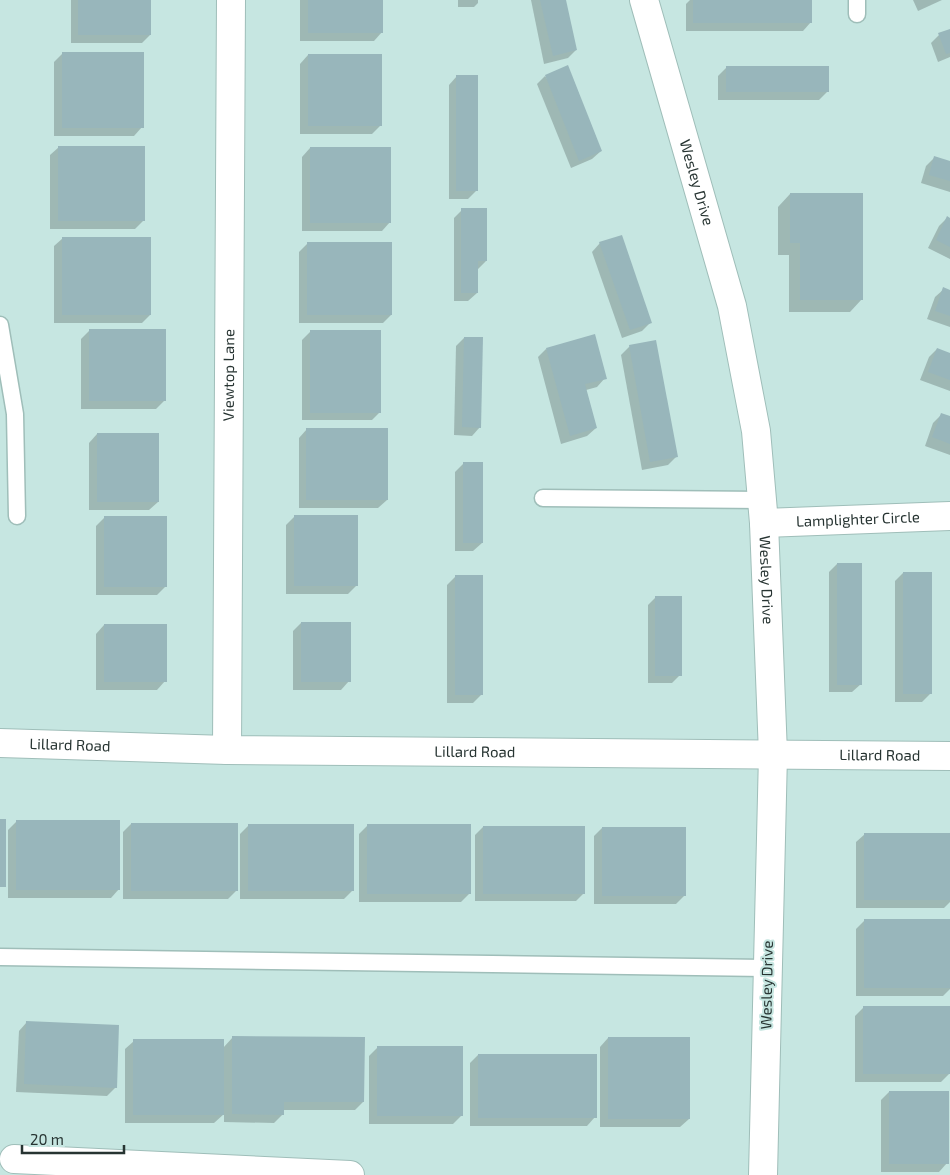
<svg xmlns="http://www.w3.org/2000/svg" width="950" height="1175" viewBox="0 0 950 1175" font-family="'Exo 2',sans-serif">
	<style>
		.shadow { fill: #0003 }
		.building { fill: #98b6bb }
		.lines { fill: none; stroke-linecap: round; stroke-linejoin: round }
		.lane-casing { stroke: #9fbeb9; stroke-width: 19 }
		.street-casing { stroke: #9fbeb9; stroke-width: 30 }
		.lane { stroke: #fff; stroke-width: 16 }
		.street { stroke: #fff; stroke-width: 28 }
		.labels { text-anchor: middle; stroke-width: 4; stroke-linejoin: round; paint-order: stroke }
		.street-label { font-size: 15px; fill: #273432; stroke: #c6e6e1 }
	</style>
	<rect width="100%" height="100%" fill="#c6e6e1"/>
	<!-- shadow -->
	<g class="shadow">
		<path d="M71,0H150V35L142,43H71Z"/>
		<path d="M300,0H382V32L374,41H300Z"/>
		<path d="M458,0H478V3L474,7H458Z"/>
		<path d="M531,0H565L576,50L568,58L544,64Z"/>
		<path d="M690,0H811V22L803,31H686V4Z"/>
		<path d="M913,0H942L918,11Z"/>
		<path d="M950,30V57L938,62L931,43L939,35Z"/>
		<path d="M63,53L142,127L134,136H54V62Z"/>
		<path d="M308,55L380,126L372,134H300V64Z"/>
		<path d="M726,68L827,92L819,100H718V76Z"/>
		<path d="M457,76L477,190L468,199H449V85Z"/>
		<path d="M545,76L601,151L592,159L571,168L537,84Z"/>
		<path d="M59,147L143,221L135,229H50V155Z"/>
		<path d="M310,148L390,222L382,231H302V157Z"/>
		<path d="M935,157L950,162V192L921,183L926,166Z"/>
		<path d="M790,194L862,299L850,312H789V255H778V207Z"/>
		<path d="M462,210L486,261L477,270V293L468,301H454V218Z"/>
		<path d="M947,218L950,219V259L928,248L939,226Z"/>
		<path d="M63,238L150,315L142,323H54V246Z"/>
		<path d="M308,243L391,315L383,323H299V252Z"/>
		<path d="M600,243L651,322L642,331L622,338L592,252Z"/>
		<path d="M944,289L950,291V327L927,319L935,297Z"/>
		<path d="M89,331L164,401L156,409H81V339Z"/>
		<path d="M310,332L380,412L372,420H302V340Z"/>
		<path d="M464,338L480,427L472,436L454,435L456,346Z"/>
		<path d="M630,346L676,457L668,465L642,470L621,355Z"/>
		<path d="M546,349L605,378L597,387L586,390L596,428L587,436L561,444L538,357Z"/>
		<path d="M937,349L950,354V391L920,380L929,357Z"/>
		<path d="M941,415L950,418V455L925,446L933,423Z"/>
		<path d="M307,429L387,500L378,508H299V438Z"/>
		<path d="M97,434L158,502L149,510H89V443Z"/>
		<path d="M463,464L482,543L473,551H455V472Z"/>
		<path d="M295,516L357,585L348,594H286V525Z"/>
		<path d="M104,518L165,587L157,595H96V526Z"/>
		<path d="M837,564L861,684L852,692H829V572Z"/>
		<path d="M903,573L931,693L922,702H895V581Z"/>
		<path d="M456,576L482,694L473,703H447V585Z"/>
		<path d="M656,597L680,675L672,683H648V605Z"/>
		<path d="M301,623L349,681L341,690H293V631Z"/>
		<path d="M104,625L165,681L157,690H96V634Z"/>
		<path d="M16,822L119,889L111,898H8V830Z"/>
		<path d="M131,824L237,890L228,899H123V832Z"/>
		<path d="M249,825L353,890L344,899H240V834Z"/>
		<path d="M368,825L469,894L461,902H359V834Z"/>
		<path d="M483,827L584,893L576,901H475V835Z"/>
		<path d="M602,828L685,895L676,904H594V836Z"/>
		<path d="M865,834H950V902L944,908H856V842Z"/>
		<path d="M865,920H950V989L943,996H856V929Z"/>
		<path d="M864,1007L949,1074L941,1082H855V1016Z"/>
		<path d="M27,1022L116,1087L107,1096L16,1092L19,1031Z"/>
		<path d="M233,1037L363,1102L355,1110H283V1114L274,1123L224,1122V1114L214,1123H125V1049L134,1041L223,1048Z"/>
		<path d="M608,1038L689,1119L680,1127H600V1047Z"/>
		<path d="M378,1047L461,1116L453,1124H369V1056Z"/>
		<path d="M478,1055L595,1117L587,1126H470V1063Z"/>
		<path d="M889,1092L947,1163L939,1172H881V1100Z"/>
	</g>
	<!-- building -->
	<g class="building">
		<rect x="78" y="0" width="73" height="35"/>
		<rect x="308" y="0" width="75" height="33"/>
		<path d="M540,0H566L577,50L553,56Z"/>
		<rect x="693" y="0" width="119" height="23"/>
		<path d="M950,29V53L946,54L938,33Z"/>
		<rect x="62" y="52" width="82" height="76"/>
		<rect x="308" y="54" width="74" height="72"/>
		<path d="M568,65L602,151L579,161L545,75Z"/>
		<rect x="726" y="66" width="103" height="26"/>
		<rect x="456" y="75" width="22" height="116"/>
		<rect x="58" y="146" width="87" height="75"/>
		<rect x="310" y="147" width="81" height="76"/>
		<path d="M934,156L950,161V181L929,175Z"/>
		<path d="M790,193H863V300H800V243H790Z"/>
		<path d="M461,208H487V261H478V293H461Z"/>
		<path d="M947,216L950,218V247L936,240Z"/>
		<path d="M622,235L652,323L630,330L599,242Z"/>
		<rect x="62" y="237" width="89" height="78"/>
		<rect x="307" y="242" width="85" height="73"/>
		<path d="M943,287L950,290V316L935,311Z"/>
		<rect x="89" y="329" width="77" height="72"/>
		<rect x="310" y="330" width="71" height="83"/>
		<path d="M595,334L607,379L585,384L597,428L570,436L546,348Z"/>
		<path d="M464,337H483L481,428L462,427Z"/>
		<path d="M656,340L678,457L650,462L629,345Z"/>
		<path d="M937,348L950,353V380L928,372Z"/>
		<path d="M941,413L950,416V444L932,437Z"/>
		<rect x="306" y="428" width="82" height="72"/>
		<rect x="97" y="433" width="62" height="69"/>
		<rect x="463" y="462" width="20" height="81"/>
		<rect x="294" y="515" width="64" height="71"/>
		<rect x="104" y="516" width="63" height="71"/>
		<rect x="837" y="563" width="25" height="122"/>
		<rect x="903" y="572" width="29" height="122"/>
		<rect x="455" y="575" width="28" height="120"/>
		<rect x="655" y="596" width="27" height="80"/>
		<rect x="301" y="622" width="50" height="60"/>
		<rect x="104" y="624" width="63" height="58"/>
		<rect x="0" y="819" width="6" height="68"/>
		<rect x="16" y="820" width="104" height="70"/>
		<rect x="131" y="823" width="107" height="68"/>
		<rect x="248" y="824" width="106" height="67"/>
		<rect x="367" y="824" width="104" height="70"/>
		<rect x="483" y="826" width="102" height="68"/>
		<rect x="602" y="827" width="84" height="69"/>
		<rect x="864" y="833" width="86" height="67"/>
		<rect x="864" y="919" width="86" height="69"/>
		<rect x="863" y="1006" width="87" height="68"/>
		<path d="M26,1021L119,1025L117,1088L24,1084Z"/>
		<path d="M232,1036L365,1037L364,1102H284V1115L232,1114Z"/>
		<rect x="608" y="1037" width="82" height="82"/>
		<rect x="133" y="1039" width="91" height="76"/>
		<rect x="377" y="1046" width="86" height="70"/>
		<rect x="478" y="1054" width="119" height="64"/>
		<rect x="889" y="1091" width="60" height="73"/>
	</g>
	<g class="lines">
		<defs>
			<g id="lane">
				<path d="M857,0V14"/>
				<path d="M0,325L15,414L17,516"/>
				<path d="M543,498L762,500"/>
				<path d="M0,957L768,968"/>
			</g>
			<g id="street">
				<path id="s1" d="M644,0L732,306L756,431L764,523L773,754L763,1175"/>
				<path id="s2" d="M764,523L950,516"/>
				<path id="s3" d="M0,743L227,750L950,756"/>
				<path id="s4" d="M227,750L231,0"/>
				<path d="M14,1159L350,1175"/>
			</g>
		</defs>
		<!-- lane casing -->
		<use href="#lane" class="lane-casing"/>
		<!-- street casing -->
		<use href="#street" class="street-casing"/>
		<!-- lane -->
		<use href="#lane" class="lane"/>
		<!-- street -->
		<use href="#street" class="street"/>
	</g>
	<g class="labels">
		<!-- street labels -->
		<g class="street-label">
			<text dy="5" stroke="none"><textPath href="#s1" startOffset="190">Wesley Drive</textPath></text>
			<text dy="5" stroke="none"><textPath href="#s4" startOffset="375">Viewtop Lane</textPath></text>
			<text dy="5" stroke="none"><textPath href="#s2" startOffset="94">Lamplighter Circle</textPath></text>
			<text dy="5" stroke="none"><textPath href="#s1" startOffset="595">Wesley Drive</textPath></text>
			<text dy="5" stroke="none"><textPath href="#s3" startOffset="70">Lillard Road</textPath></text>
			<text dy="5" stroke="none"><textPath href="#s3" startOffset="475">Lillard Road</textPath></text>
			<text dy="5" stroke="none"><textPath href="#s3" startOffset="880">Lillard Road</textPath></text>
			<text transform="translate(767 985) rotate(-89)" y="5">Wesley Drive</text>
		</g>
	</g>
	<!-- scale -->
	<path d="M22 1145v8h102v-8" fill="none" stroke="#273432" stroke-width="2.5"/>
	<text x="30" y="1145" font-size="15" fill="#273432" stroke="#c6e6e1" stroke-width="4" paint-order="stroke">20 m</text>
</svg>
